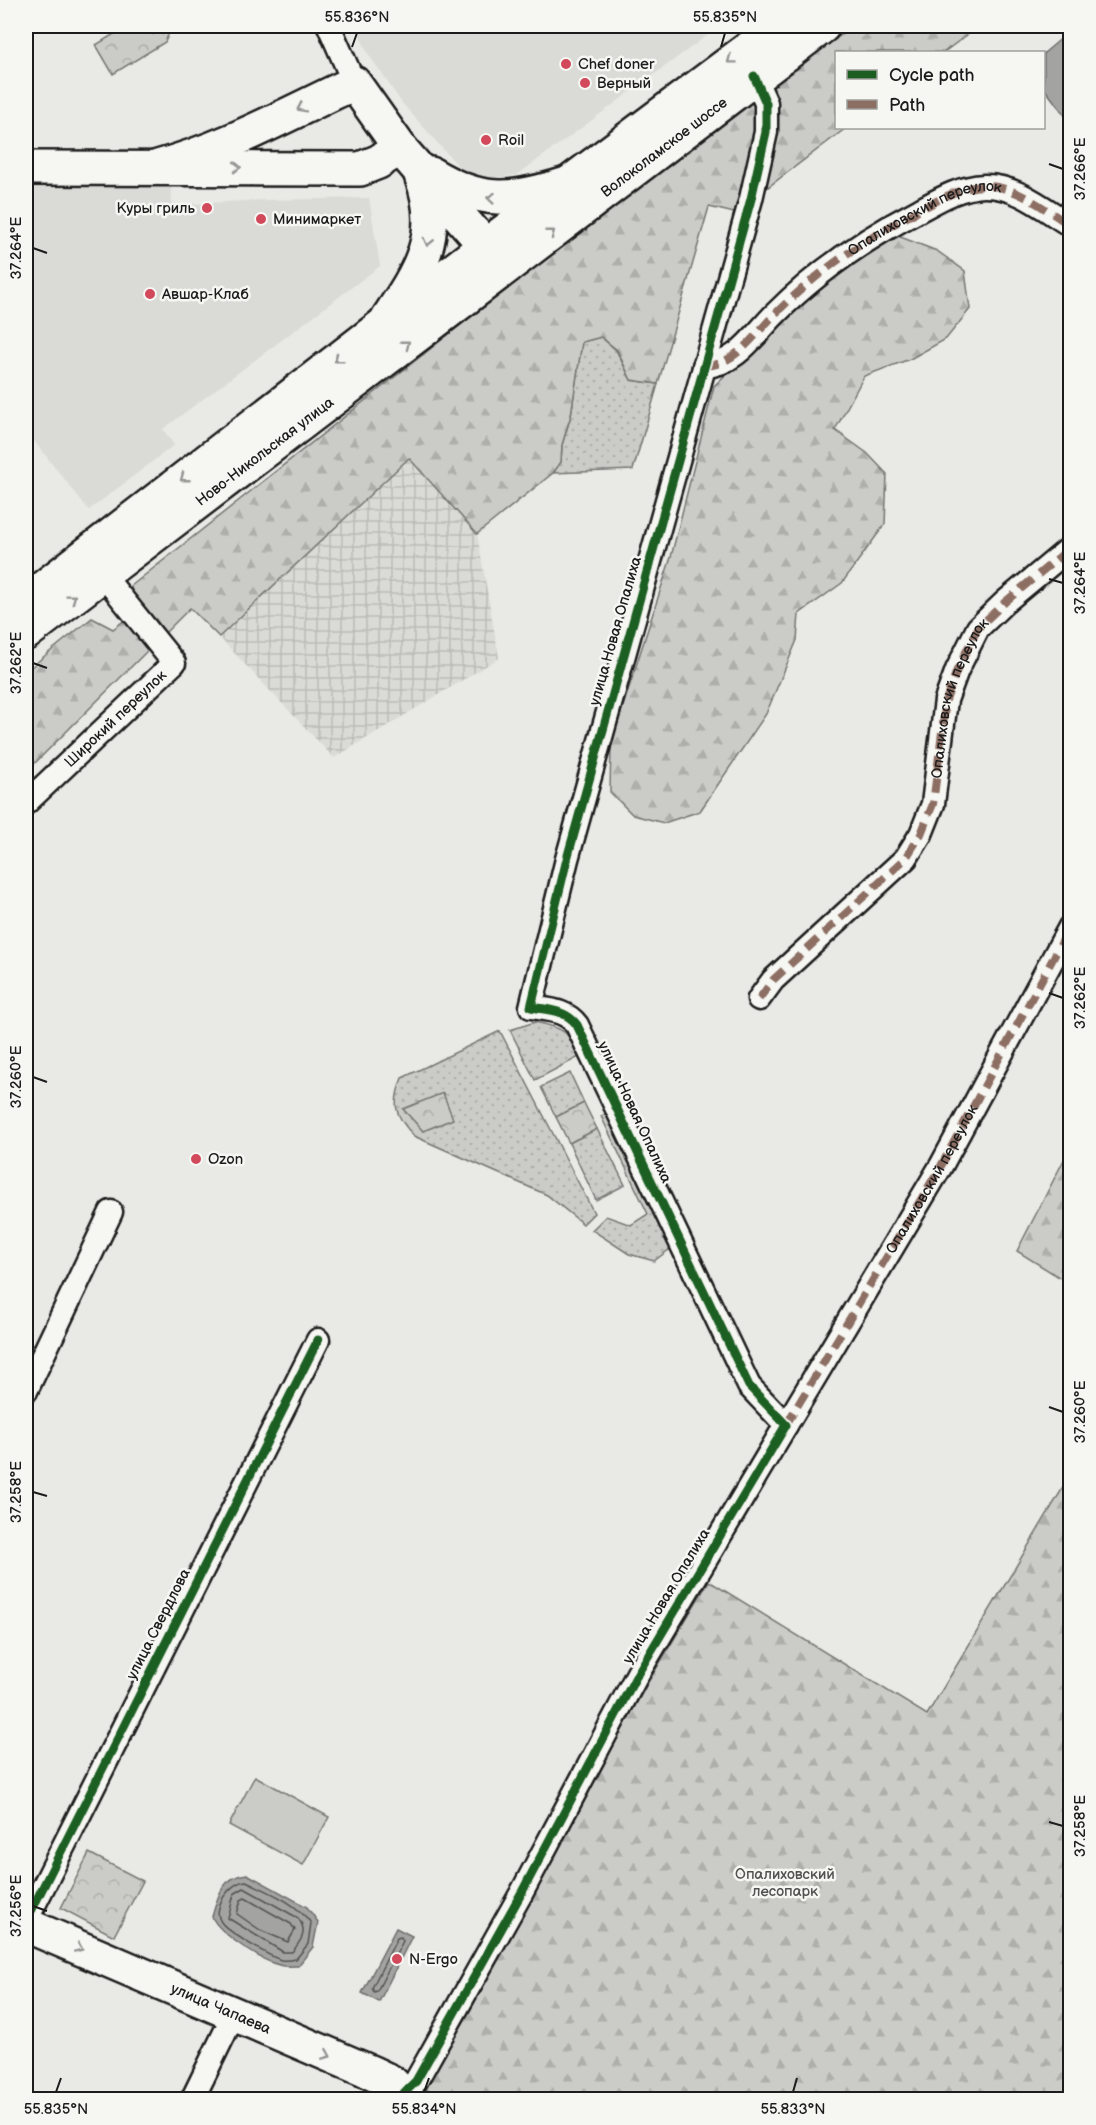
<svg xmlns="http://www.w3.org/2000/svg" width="1096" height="2125" viewBox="0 0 1096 2125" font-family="'Balsamiq Sans',sans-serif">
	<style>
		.built { fill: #dadad6 }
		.industrial { fill: url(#industrial-grid) }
		.grass { fill: url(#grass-dots); stroke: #747472; stroke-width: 1.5 }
		.forest { fill: url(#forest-firs); stroke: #747472; stroke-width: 1.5 }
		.park { fill: url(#park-crowns); stroke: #747472; stroke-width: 1.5 }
		.pitch { fill: #cbcbc7; stroke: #747472; stroke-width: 1.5 }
		.water { fill: #a3a3a1; stroke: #6d6d6c; stroke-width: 1.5 }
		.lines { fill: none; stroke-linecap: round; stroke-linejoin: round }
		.shore { stroke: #525251; stroke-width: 1.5 }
		.street-casing { stroke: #1c1c1c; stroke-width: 27 }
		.secondary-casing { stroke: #1c1c1c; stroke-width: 38 }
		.primary-casing { stroke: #1c1c1c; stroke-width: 38 }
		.street { stroke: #f6f6f2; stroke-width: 22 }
		.secondary { stroke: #f6f6f2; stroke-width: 33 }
		.primary { stroke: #f6f6f2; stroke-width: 33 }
		.quiet { stroke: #8d6e63; stroke-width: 8; stroke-dasharray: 15 8; stroke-linecap: butt }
		.cycleway-casing { stroke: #f6f6f2; stroke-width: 13 }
		.cycleway { stroke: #1b5e20; stroke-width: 9 }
		.oneway { stroke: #949492 }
		.ticks { fill: none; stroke: #1c1c1c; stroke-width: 2 }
		.poi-dot { fill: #d1495b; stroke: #f6f6f2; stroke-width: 2 }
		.labels { text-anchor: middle; stroke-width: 5; stroke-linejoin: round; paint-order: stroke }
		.poi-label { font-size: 15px; fill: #1c1c1c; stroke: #f6f6f2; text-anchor: start }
		.street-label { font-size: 15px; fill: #1c1c1c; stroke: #f6f6f2 }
		.park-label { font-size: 15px; fill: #51514f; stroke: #f6f6f2 }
		.neatline { fill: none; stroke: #1c1c1c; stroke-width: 2 }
		.ticks-label { font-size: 15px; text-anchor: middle; fill: #1c1c1c }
	</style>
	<defs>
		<pattern id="industrial-grid" width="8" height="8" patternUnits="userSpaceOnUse" patternTransform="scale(1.5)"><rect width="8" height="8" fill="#dadad6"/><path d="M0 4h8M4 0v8" fill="none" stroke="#babab7"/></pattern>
		<pattern id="grass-dots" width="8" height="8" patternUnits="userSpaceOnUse" patternTransform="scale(1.5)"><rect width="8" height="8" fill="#cbcbc7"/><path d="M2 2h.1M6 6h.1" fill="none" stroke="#aeaeaa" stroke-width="1.8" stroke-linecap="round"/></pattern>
		<pattern id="forest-firs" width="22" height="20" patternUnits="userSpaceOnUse" patternTransform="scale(1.5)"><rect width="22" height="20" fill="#cbcbc7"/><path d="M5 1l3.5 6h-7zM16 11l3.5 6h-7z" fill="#aeaeaa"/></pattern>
		<pattern id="park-crowns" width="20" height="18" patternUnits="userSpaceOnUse" patternTransform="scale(1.5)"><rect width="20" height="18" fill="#cbcbc7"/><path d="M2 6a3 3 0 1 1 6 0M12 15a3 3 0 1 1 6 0" fill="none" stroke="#aeaeaa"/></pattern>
	</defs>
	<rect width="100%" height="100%" fill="#e9e9e5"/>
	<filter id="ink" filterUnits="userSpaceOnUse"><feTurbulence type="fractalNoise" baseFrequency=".0167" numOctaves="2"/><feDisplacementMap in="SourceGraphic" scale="12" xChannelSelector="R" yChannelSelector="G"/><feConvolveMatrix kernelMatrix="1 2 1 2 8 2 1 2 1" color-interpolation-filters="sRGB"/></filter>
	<g filter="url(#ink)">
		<!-- built -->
		<g class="built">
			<path d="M356,26H720L517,175L484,179L460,168L402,103L367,52Z"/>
			<path d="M171,185L172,205L265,200L369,198L380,266L163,429L174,445L89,510L26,431V186Z"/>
		</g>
		<!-- industrial -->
		<path class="industrial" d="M409,458L477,534L499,658L334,758L219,637Z"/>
		<!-- grass -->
		<g class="grass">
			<path d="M601,337L616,350L631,380L658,384L633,470L553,473L561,462L562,445L571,415L582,342Z"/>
			<path d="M535,1022C560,1027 571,1032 583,1055L535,1080L510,1030Z"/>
			<path d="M500,1031L594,1213L583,1224L547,1195L414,1136C394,1115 392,1104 402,1078Z"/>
			<path d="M570,1073L584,1103L556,1117L541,1087Z"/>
			<path d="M612,1111L673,1239L670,1249L654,1261L629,1254L592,1230L606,1216L631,1225L648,1214L601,1116Z"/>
			<path d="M597,1129L625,1185L596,1200L569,1143Z"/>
		</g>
		<!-- forest -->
		<g class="forest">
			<path d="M854,26H979L944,52H836V128H846L734,213L709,207L658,384L631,380L617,350L601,337L582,342L571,415L562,445L561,462L553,473L477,534L409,458L219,637L190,608L26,772V671L92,618L113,629L135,612L131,586L705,131Z"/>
			<path d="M890,233L937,251L965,271L970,309L946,339L910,359L864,376L835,430L867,453L887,474L885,524L842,583L799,614L797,640L766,714L700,811L664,823L633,815L610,792L611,744L671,557L714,386L807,296Z"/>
			<path d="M1070,1148V1284L1017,1251Z"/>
			<path d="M1070,1476V2099L437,2100L425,2087L650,1679L709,1581L927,1715Z"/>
		</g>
		<!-- park -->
		<g class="park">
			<path d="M127,26H172L165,42L113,74L96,45Z"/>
			<path d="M443,1093L453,1119L423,1131L403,1109Z"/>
			<path d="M584,1103L597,1129L569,1143L556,1117Z"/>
			<path d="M89,1853L143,1881L114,1936L61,1908Z"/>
		</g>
		<!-- pitch -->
		<path class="pitch" d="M255,1776L329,1817L303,1865L229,1825Z"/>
		<!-- water -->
		<g class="water">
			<path d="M1070,31V122L1044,88V53Z"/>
			<path d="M247,1874L307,1907L318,1922L313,1947L298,1966C292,1966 285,1967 279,1965C260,1960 220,1934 212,1917C218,1895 222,1877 247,1874Z"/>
			<path d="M396,1928L412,1936L379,2002L362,1993Z"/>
		</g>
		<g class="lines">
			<!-- shore -->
			<g class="shore">
				<path d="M246,1881C269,1892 295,1902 311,1923L308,1944L296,1959C291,1960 286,1961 281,1960C269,1956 229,1933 221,1922C211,1908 230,1882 246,1881Z"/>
				<path d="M244,1888L298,1918C308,1931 302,1940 292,1952H283L228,1918L234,1894Z"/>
				<path d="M245,1898L291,1924L295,1930L288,1942L260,1930L237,1914L241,1900Z"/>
				<path d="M397,1938L401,1937L403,1941L377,1991L374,1992L372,1988Z"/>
			</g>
			<defs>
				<g id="street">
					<path d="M329,26L354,83"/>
					<path d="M704,366C735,366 755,334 775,314C818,271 866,238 920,210C940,199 960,187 984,186C1016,185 1044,209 1070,225"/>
					<path id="s1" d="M26,803L174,663L103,575"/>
					<path d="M759,999L773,980L906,858L921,834L933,804L946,700L957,670L978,628L1005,602L1070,548"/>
					<path d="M26,1391L111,1212"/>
					<path id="s2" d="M786,1425L941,1166L1070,927"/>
					<path d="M26,1921L318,1340"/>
					<path d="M404,2093L416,2081L522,1892L638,1673L786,1425L749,1386L577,1025C566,1010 549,1010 531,1007L567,859L751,199L766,132V103L754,76"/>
					<path d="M192,2100L233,2016"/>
				</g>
				<g id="secondary">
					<path d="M158,167C227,148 289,113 354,83L400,148L504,267"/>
					<path d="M26,168L360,169L378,162L400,148"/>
					<path d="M431,174C482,205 512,201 567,184"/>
					<path d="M388,318C420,270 444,234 421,175"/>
					<path id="s3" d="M26,1925L372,2073L391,2082L409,2100"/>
				</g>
				<g id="primary">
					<path d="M26,601L485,246L779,26"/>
					<path id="s4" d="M26,633L823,26"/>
				</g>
			</defs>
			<!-- street casing -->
			<use href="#street" class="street-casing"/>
			<!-- secondary casing -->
			<use href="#secondary" class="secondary-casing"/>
			<!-- primary casing -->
			<use href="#primary" class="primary-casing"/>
			<!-- street -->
			<use href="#street" class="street"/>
			<!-- secondary -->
			<use href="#secondary" class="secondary"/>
			<!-- primary -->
			<use href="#primary" class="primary"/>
			<!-- quiet -->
			<g class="quiet">
				<path id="s5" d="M704,366C735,366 755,334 775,314C818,271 866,238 920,210C940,199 960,187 984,186C1016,185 1044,209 1070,225"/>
				<path id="s6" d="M759,999L773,980L906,858L921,834L933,804L946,700L957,670L978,628L1005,602L1070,548"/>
				<path d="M786,1425L941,1166L1070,927"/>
			</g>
			<defs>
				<g id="cycleway">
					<path d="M26,1921L318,1340"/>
					<path d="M404,2093L416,2081L522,1892L638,1673L786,1425L749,1386L577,1025C566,1010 549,1010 531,1007L567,859L751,199L766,132V103L754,76"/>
				</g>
			</defs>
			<!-- cycleway casing -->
			<use href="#cycleway" class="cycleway-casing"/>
			<!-- cycleway -->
			<use href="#cycleway" class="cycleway"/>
		</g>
		<!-- one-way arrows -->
		<defs><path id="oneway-chevron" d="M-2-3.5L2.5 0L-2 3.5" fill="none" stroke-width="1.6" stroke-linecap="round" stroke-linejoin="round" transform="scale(1.5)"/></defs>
		<g class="oneway">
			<use href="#oneway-chevron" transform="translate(731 60) rotate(143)"/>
			<use href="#oneway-chevron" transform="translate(301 108) rotate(154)"/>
			<use href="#oneway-chevron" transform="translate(237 167) rotate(1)"/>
			<use href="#oneway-chevron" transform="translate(491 198) rotate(-174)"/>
			<use href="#oneway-chevron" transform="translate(551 233) rotate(-38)"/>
			<use href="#oneway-chevron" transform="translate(428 242) rotate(103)"/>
			<use href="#oneway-chevron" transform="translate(406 344) rotate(-38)"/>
			<use href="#oneway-chevron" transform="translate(338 359) rotate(142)"/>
			<use href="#oneway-chevron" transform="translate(184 478) rotate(142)"/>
			<use href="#oneway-chevron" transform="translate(72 598) rotate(-37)"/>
			<use href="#oneway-chevron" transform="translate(79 1948) rotate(24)"/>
			<use href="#oneway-chevron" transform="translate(327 2055) rotate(23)"/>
		</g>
	</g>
	<!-- ticks -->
	<path class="ticks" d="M352,47L357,33M721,47L725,33M1049,164L1063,169M33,248L47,253M1049,579L1063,583M33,663L47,668M1049,993L1063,998M33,1077L47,1082M1049,1407L1063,1412M33,1492L47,1496M1049,1822L1063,1826M33,1906L47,1911M56,2092L61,2078M424,2092L429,2078M793,2092L797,2078"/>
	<!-- markers -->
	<g class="poi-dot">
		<circle cx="566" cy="64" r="6"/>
		<circle cx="585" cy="83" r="6"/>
		<circle cx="486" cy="140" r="6"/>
		<circle cx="207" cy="208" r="6"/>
		<circle cx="261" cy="219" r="6"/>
		<circle cx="150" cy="294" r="6"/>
		<circle cx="196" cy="1159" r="6"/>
		<circle cx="397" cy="1959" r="6"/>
	</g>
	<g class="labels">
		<!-- poi labels -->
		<g class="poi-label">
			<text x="578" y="69">Chef doner</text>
			<text x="597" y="88">Верный</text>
			<text x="498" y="145">Roil</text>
			<text x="195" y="213" text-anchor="end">Куры гриль</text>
			<text x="273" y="224">Минимаркет</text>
			<text x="162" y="299">Авшар-Клаб</text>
			<text x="208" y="1164">Ozon</text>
			<text x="409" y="1964">N-Ergo</text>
		</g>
		<!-- street labels -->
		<g class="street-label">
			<text dy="5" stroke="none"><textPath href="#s4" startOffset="802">Волоколамское шоссе</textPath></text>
			<text dy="5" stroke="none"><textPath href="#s5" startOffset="272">Опалиховский переулок</textPath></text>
			<text dy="5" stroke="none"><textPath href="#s4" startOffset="300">Ново-Никольская улица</textPath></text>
			<text transform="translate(615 631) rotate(-74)" y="5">улица Новая Опалиха</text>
			<text dy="5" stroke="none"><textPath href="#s6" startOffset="375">Опалиховский переулок</textPath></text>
			<text dy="5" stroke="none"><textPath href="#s1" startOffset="123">Широкий переулок</textPath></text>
			<text transform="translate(635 1112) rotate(65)" y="5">улица Новая Опалиха</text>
			<text dy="5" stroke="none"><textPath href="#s2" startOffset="286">Опалиховский переулок</textPath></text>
			<text transform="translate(666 1596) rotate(-59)" y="5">улица Новая Опалиха</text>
			<text transform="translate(158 1624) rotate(-63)" y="5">улица Свердлова</text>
			<text dy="5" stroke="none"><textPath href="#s3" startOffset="212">улица Чапаева</textPath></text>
		</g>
		<!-- park labels -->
		<g class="park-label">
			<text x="785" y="1879">Опалиховский<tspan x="785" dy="17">лесопарк</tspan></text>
		</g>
	</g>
	<!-- margin -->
	<rect width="1096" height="2125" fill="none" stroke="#f6f6f2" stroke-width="66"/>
	<!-- legend -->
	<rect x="835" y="51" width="210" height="78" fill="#f6f6f2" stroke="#9f9f9c" stroke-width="1.5"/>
	<rect x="847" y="70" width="30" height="9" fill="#1b5e20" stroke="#9f9f9c" stroke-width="1.5"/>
	<text x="889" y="81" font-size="18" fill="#1c1c1c">Cycle path</text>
	<rect x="847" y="100" width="30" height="9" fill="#8d6e63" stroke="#9f9f9c" stroke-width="1.5"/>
	<text x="889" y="111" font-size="18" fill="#1c1c1c">Path</text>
	<rect x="33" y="33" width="1030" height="2059" class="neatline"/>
	<g class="ticks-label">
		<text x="357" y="22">55.836°N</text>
		<text x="725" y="22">55.835°N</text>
		<text transform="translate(1080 169) rotate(-90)" y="5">37.266°E</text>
		<text transform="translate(16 248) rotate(-90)" y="5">37.264°E</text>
		<text transform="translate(1080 583) rotate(-90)" y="5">37.264°E</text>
		<text transform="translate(16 663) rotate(-90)" y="5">37.262°E</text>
		<text transform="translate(1080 998) rotate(-90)" y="5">37.262°E</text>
		<text transform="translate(16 1077) rotate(-90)" y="5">37.260°E</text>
		<text transform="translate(1080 1412) rotate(-90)" y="5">37.260°E</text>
		<text transform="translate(16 1492) rotate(-90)" y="5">37.258°E</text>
		<text transform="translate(1080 1826) rotate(-90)" y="5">37.258°E</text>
		<text transform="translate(16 1906) rotate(-90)" y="5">37.256°E</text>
		<text x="56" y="2114">55.835°N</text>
		<text x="424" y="2114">55.834°N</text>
		<text x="793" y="2114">55.833°N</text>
	</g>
</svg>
